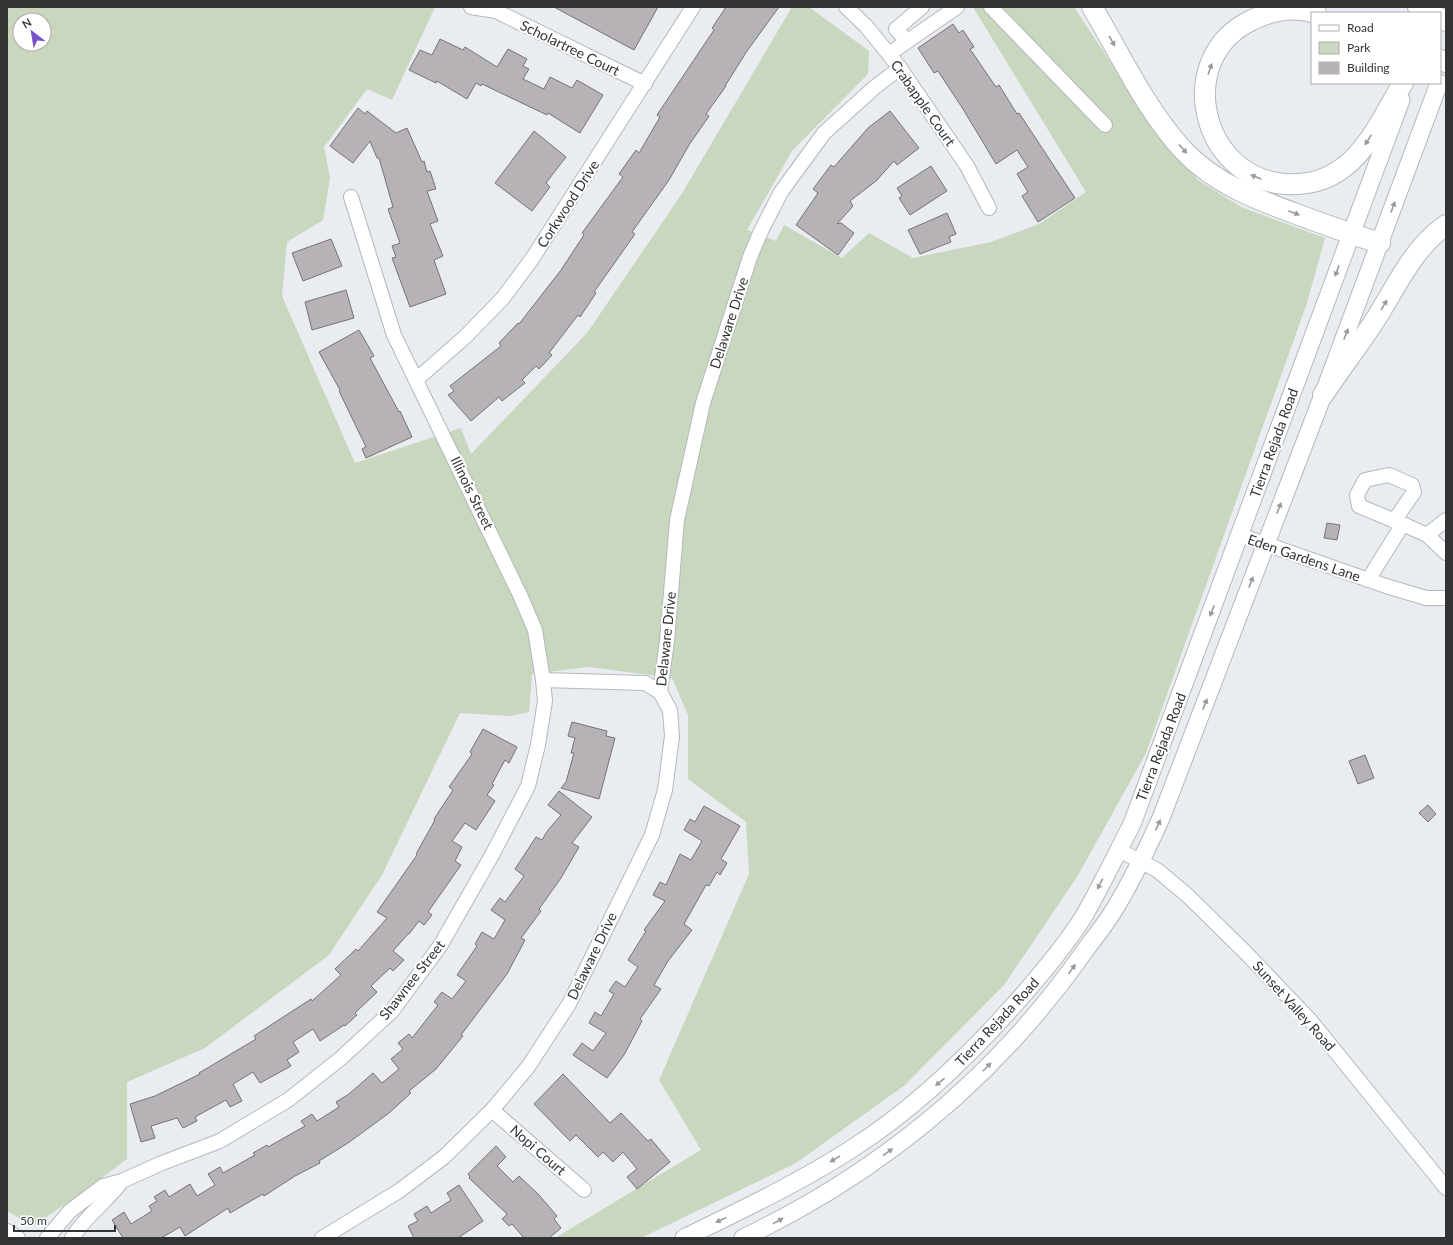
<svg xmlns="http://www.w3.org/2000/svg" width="1453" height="1245" viewBox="0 0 1453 1245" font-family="Lato,sans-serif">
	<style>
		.green { fill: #c8d7bd; fill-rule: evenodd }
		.building { fill: #b7b2b6; stroke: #777376 }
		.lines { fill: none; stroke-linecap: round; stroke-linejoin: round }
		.minor-casing { stroke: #b4b8bc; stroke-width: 16 }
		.major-casing { stroke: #b4b8bc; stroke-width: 19 }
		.highway-casing { stroke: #b4b8bc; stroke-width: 22 }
		.minor { stroke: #fff; stroke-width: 14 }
		.major { stroke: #fff; stroke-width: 17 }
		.highway { stroke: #fff; stroke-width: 20 }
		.oneway { fill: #98999a }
		.labels { text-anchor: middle; stroke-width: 4; stroke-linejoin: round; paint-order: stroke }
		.street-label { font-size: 14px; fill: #323335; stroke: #fff }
	</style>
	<rect width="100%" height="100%" fill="#e9edf1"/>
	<!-- green -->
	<path class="green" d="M7,7H435L392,100L367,89L324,147L330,178L323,220L287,242L282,296L355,463L461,428L471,454L587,333L681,195L792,7H809L869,51L868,74L792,151L747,230L776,241L784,225L842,258L869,233L913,258L991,242L1039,224L1086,192L973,7H1074L1117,72L1198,180L1241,207L1325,238L1307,303L1146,753L1077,877L1004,985L905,1085L796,1163L641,1238H555L701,1150L659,1080L749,874L746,822L688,779V715L672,678L589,667L532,674L529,712L510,716L460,713L382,875L329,955L205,1048L127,1082V1159L79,1195L33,1226L7,1211ZM20,20H44V44H20Z"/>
	<!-- building -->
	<g class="building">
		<path d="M554,7H658L634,50Z"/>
		<path d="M726,7H779L747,51L725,86H726L706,114L709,116L689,145L669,180L632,232L635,234L594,292L596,293L580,317L578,315L549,353L552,355L539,369L536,366L522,380L525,383L502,401L499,397L471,421L448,395L454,391L450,386L501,346L499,343L518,323L519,324L561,270L584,235L582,233L623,177L619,174L636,150L639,153L660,117L657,115L714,30L712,28Z"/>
		<path d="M953,24L959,33L963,30L974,47L970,49L996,87L999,85L1017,114L1019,113L1075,198L1038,222L1022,196L1028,192L1017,174L1028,167L1017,150L996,164L963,109L938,71L934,73L918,48Z"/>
		<path d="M440,39L463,50L465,47L497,67L508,49L527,59L523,66L529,69L523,79L544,89L550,77L572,88L577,80L603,95L580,133L548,113L547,115L482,84L481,86L476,83L467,99L437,81L436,83L409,70L420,50L432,55Z"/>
		<path d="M358,108L365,114L367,111L396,133L407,128L422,162L424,161L427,172L430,171L436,189L427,191L438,221L430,224L443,256L434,260L446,294L410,307L392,258L396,257L392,246L400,243L388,209L393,207L379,158H377L370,141L353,163L330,146Z"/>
		<path d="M890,111L919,148L897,165L894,161L876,181L850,201L853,206L837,224L841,223L854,233L838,255L796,225L818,193L813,189L831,165L834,167L868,128Z"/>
		<path d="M534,131L566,157L546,183L550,187L532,211L495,183Z"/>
		<path d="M931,166L947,191L910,215L899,198L902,196L897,188Z"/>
		<path d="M947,213L956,234L949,237L951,242L920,254L908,230Z"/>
		<path d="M331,239L342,266L303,281L292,253Z"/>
		<path d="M346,290L354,318L312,330L305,302Z"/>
		<path d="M359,330L374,356L370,358L399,412L400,411L412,437L366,458L362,449L366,447L339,391L340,390L319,352Z"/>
		<path d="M1327,523L1340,525L1337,540L1324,538Z"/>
		<path d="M572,722L607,731L606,736L615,738L599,799L561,788L566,782L574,753H571L575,738L568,736Z"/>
		<path d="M483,729L517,747L509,763L505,760L492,784L494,785L487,795L495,801L476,830L465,823L452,841L462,847L455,861L461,865L428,912L432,915L424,925L419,921L409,934H408L393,951L404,960L393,971L390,968L371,986L377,992L355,1013L357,1015L345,1026L344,1025L320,1041L313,1029L293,1042L299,1052L287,1060L291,1066L260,1083L253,1072L233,1084L242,1101L230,1107L226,1100L195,1117L197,1121L183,1128L177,1118L151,1126L155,1138L141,1142L130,1104L155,1096L200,1074L199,1073L256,1039L254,1036L311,999L312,1001L341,975L335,969L356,949L358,951L387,918L377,912L417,855L416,854L435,820L434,819L453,790L449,787L472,754L470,752Z"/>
		<path d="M1365,755L1374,778L1358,784L1349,761Z"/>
		<path d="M559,791L592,817L572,843L579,847L561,878L539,909L541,911L521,938L525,940L507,974L461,1035L463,1036L436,1069L409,1091L411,1093L389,1113L348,1143L319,1161L320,1163L295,1176L264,1196L263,1194L230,1213L228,1208L185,1236L180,1227L161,1238H123L112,1220L124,1212L131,1224L152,1211L149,1206L157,1201L154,1197L165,1190L169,1197L190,1184L197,1196L215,1185L208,1174L220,1167L223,1173L255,1155L253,1153L267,1145L268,1147L305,1126L301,1121L312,1114L317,1121L339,1107L336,1102L349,1094L373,1073L382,1083L399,1069L391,1059L403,1049L398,1043L409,1034L412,1038L438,1005L434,1002L442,992L452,999L466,981L457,975L477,946L475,944L482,932L494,939L505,920L491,910L500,898L505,902L524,876L515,869L536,837L542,840L548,830L561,815L548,805Z"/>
		<path d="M1428,805L1436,814L1428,822L1419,813Z"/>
		<path d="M704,806L740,826L721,859L727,863L720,875L717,872L709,886L706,885L684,924L692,930L668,961L654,985L661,989L640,1019L642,1021L624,1055L607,1078L573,1055L582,1043L593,1051L606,1033L589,1023L595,1012L601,1016L614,994L609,991L616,981L625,987L638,967L628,960L646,931L644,930L665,901L653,895L660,882L666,885L680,854L691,860L702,841L684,830L690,819L695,822Z"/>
		<path d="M563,1074L610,1123L621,1113L648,1141L651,1139L670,1162L637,1189L627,1177L637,1169L623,1152L613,1162L603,1152L598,1157L576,1135L570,1141L534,1104Z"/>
		<path d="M496,1146L506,1157L497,1166L513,1182L519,1176L539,1195L557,1216L554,1219L561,1228L549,1238H524L512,1224L509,1226L502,1219L507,1214L469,1178L470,1177L468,1174Z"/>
		<path d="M459,1185L483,1221L458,1238H414L408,1226L418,1221L414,1214L427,1206L431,1213L451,1200L447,1193Z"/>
	</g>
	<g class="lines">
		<defs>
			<g id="minor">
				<path d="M471,7L496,11L645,84"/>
				<path d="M846,7L866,26L900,68L967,166L989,208"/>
				<path d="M991,7L1105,125"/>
				<path d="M907,41L896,29L922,7"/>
				<path d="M889,54L957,7"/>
				<path d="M417,379L465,337L503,298L532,259L693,7"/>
				<path d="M1394,521L1414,492L1412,485L1389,475L1365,480L1357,495L1359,506L1405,525"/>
				<path d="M1240,535L1386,586L1426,598H1446"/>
				<path d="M1427,535L1446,553"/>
				<path d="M1368,580L1401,527L1405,525L1427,535L1446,520"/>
				<path d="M543,680L645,683L660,692"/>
				<path d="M1119,850L1157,870L1187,895L1246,953L1310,1020L1446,1188"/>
				<path d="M492,1110L584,1190"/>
				<path d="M7,1231L18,1238"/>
				<path d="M47,1238L70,1211L103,1186L122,1181L162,1163L220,1141L288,1100L340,1059L392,1011L440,946L492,855L528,786L538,745L545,701L543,680L535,630L520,595L394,335L351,197"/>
				<path d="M72,1238C86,1215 106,1203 122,1181"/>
				<path d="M322,1238L399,1191L444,1157L492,1110L528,1067L569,1004L652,835L665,790L672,736L670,710L660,692L667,641L677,520L703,403L750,257L761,231L781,192L824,133L875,87L900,68"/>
			</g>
			<g id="major">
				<path d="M684,1238C741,1210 799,1183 853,1148C914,1109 966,1059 1014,1005C1039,977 1064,948 1084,916C1101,886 1116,855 1132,824L1401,100"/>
				<path d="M743,1238C881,1172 996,1077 1084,952C1094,938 1105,925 1114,910C1132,881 1147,849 1161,818L1323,395L1439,83"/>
			</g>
			<g id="highway">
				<path d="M1092,7C1121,55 1145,109 1184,151C1215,184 1258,200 1299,215C1326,225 1353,235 1380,243"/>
				<path d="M1418,7L1430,13"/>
				<path d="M1316,13C1294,6 1272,10 1252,20C1173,57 1200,178 1285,184C1308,185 1326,181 1344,167C1369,149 1387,110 1403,83"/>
				<path d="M1440,18L1446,21"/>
				<path d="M1440,60L1446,62"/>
				<path d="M1323,395C1340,369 1360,344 1377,317C1397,285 1414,247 1446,225"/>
			</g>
		</defs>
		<!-- minor casing -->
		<use href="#minor" class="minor-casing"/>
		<!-- major casing -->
		<use href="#major" class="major-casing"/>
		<!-- highway casing -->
		<use href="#highway" class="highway-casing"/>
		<!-- minor -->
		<use href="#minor" class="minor"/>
		<!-- major -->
		<use href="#major" class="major"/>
		<!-- highway -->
		<use href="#highway" class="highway"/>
	</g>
	<!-- one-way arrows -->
	<defs><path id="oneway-solid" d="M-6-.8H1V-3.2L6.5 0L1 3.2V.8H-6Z"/></defs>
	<g class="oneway">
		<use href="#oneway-solid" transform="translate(1112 41) rotate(60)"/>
		<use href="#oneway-solid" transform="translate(1210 69) rotate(-71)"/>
		<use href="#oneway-solid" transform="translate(1368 140) rotate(122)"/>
		<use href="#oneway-solid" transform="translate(1183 149) rotate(48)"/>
		<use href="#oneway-solid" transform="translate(1256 177) rotate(-157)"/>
		<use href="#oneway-solid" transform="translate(1393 207) rotate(-70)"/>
		<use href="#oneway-solid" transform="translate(1294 213) rotate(20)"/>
		<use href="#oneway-solid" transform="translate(1337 271) rotate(110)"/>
		<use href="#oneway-solid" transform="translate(1384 305) rotate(-59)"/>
		<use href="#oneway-solid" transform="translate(1346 334) rotate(-69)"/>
		<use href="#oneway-solid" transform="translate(1279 508) rotate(-69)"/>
		<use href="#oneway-solid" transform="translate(1251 582) rotate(-69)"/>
		<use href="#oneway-solid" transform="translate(1212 611) rotate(111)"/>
		<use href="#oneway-solid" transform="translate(1205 704) rotate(-69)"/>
		<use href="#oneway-solid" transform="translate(1158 825) rotate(-65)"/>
		<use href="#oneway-solid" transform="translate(1100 884) rotate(118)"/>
		<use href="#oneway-solid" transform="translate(1072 969) rotate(-54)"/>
		<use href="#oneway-solid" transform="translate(987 1067) rotate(-45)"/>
		<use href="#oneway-solid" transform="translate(940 1082) rotate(141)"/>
		<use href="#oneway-solid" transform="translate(888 1152) rotate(-36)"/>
		<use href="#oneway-solid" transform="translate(835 1159) rotate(149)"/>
		<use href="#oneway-solid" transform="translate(721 1220) rotate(154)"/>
		<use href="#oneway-solid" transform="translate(778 1221) rotate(-29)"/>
	</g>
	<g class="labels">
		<!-- street labels -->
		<g class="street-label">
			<text transform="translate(570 48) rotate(26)" y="5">Scholartree Court</text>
			<text transform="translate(923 103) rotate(55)" y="5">Crabapple Court</text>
			<text transform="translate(568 204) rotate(-57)" y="5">Corkwood Drive</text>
			<text transform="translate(729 323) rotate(-72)" y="5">Delaware Drive</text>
			<text transform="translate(1274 443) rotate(-70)" y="5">Tierra Rejada Road</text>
			<text transform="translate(472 493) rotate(64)" y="5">Illinois Street</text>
			<text transform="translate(1304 558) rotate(19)" y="5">Eden Gardens Lane</text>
			<text transform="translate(666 639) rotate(-84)" y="5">Delaware Drive</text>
			<text transform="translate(1161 747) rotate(-69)" y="5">Tierra Rejada Road</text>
			<text transform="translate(592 956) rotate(-64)" y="5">Delaware Drive</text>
			<text transform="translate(412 980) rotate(-52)" y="5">Shawnee Street</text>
			<text transform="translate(1294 1006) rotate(48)" y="5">Sunset Valley Road</text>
			<text transform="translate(997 1022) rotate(-47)" y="5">Tierra Rejada Road</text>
			<text transform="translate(538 1150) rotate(41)" y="5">Nopi Court</text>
		</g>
	</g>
	<!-- border -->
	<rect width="1453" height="1245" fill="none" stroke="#323335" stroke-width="16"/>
	<!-- legend -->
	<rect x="1311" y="12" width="130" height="72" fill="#ffffff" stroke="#adadae"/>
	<rect x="1319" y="25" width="20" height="6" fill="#ffffff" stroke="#adadae"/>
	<text x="1347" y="32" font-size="12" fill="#323335">Road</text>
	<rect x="1319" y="42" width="20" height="12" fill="#c8d7bd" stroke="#adadae"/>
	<text x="1347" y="52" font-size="12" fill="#323335">Park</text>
	<rect x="1319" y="62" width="20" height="12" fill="#b7b2b6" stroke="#adadae"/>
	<text x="1347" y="72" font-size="12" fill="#323335">Building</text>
	<!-- north arrow -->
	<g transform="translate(32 32) rotate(329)"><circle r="19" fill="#ffffff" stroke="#adadae"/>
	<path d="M0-3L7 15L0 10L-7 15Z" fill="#7652cb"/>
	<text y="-6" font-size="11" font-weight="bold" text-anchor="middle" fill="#323335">N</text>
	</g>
	<!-- scale -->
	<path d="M14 1225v6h101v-6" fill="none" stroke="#323335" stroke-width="2"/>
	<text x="20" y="1225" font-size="12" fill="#323335" stroke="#ffffff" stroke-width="3" paint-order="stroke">50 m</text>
</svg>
